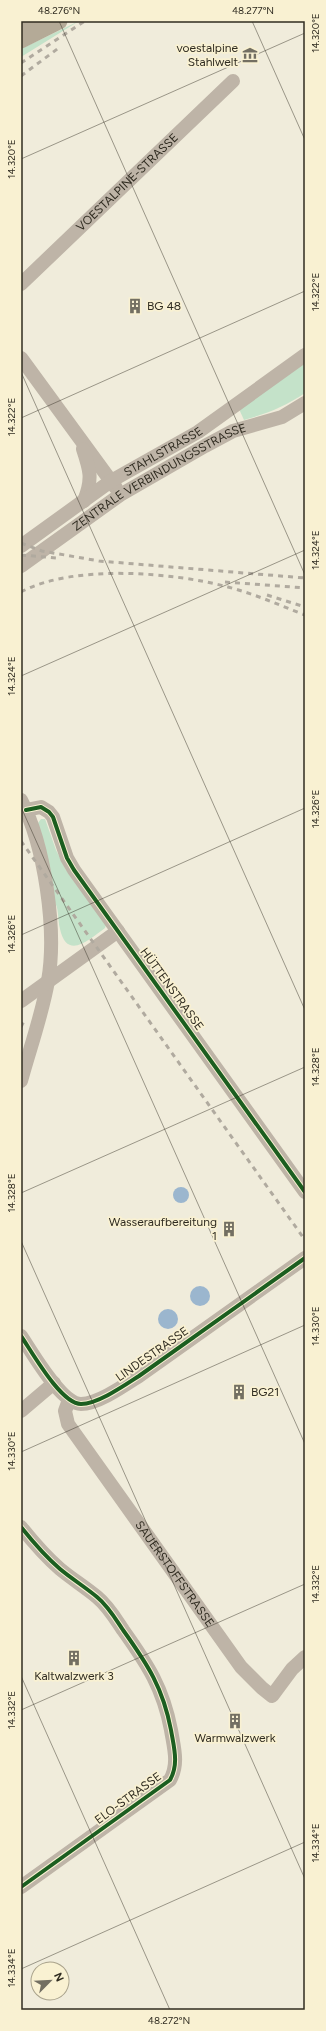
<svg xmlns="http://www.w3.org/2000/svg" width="326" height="2031" viewBox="0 0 326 2031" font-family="Figtree,sans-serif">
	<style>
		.green { fill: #c4e2c9 }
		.water { fill: #9bb6ce }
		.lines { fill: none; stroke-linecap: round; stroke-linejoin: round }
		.minor { stroke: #beb4a7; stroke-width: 14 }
		.major { stroke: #b4aa97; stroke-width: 17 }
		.rail { stroke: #b0aa9f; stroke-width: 3; stroke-dasharray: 5 5; stroke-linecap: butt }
		.cycleway-casing { stroke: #f9f1d2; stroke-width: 6 }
		.cycleway { stroke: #1b5e20; stroke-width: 4 }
		.ticks { fill: none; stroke: #302c21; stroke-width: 1; stroke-opacity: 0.45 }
		.labels { text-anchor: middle; stroke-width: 3.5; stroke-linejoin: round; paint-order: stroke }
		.poi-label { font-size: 12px; fill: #302c21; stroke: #f9f1d2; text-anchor: end }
		.street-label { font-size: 12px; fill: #302c21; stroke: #f9f1d2 }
		.neatline { fill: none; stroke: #302c21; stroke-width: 1.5 }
		.ticks-label { font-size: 10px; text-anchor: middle; fill: #302c21 }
	</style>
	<rect width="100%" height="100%" fill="#f0ecdb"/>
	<!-- green -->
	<g class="green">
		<path d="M79,21L21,57V49Z"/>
		<path d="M305,362V393C286,406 266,414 244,420L239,409Z"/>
		<path d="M41,819H45L56,850L66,870L106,925L105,928C90,939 67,961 60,929C57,918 60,909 53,899L38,823Z"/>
	</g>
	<!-- water -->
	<g class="water">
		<circle cx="181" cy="1195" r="8"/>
		<circle cx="200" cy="1296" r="10"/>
		<circle cx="168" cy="1319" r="10"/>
	</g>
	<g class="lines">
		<!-- minor -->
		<g class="minor">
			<path id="s1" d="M21,284L233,81"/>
			<path d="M21,358L116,488"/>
			<path d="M83,449C90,470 93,479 84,501"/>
			<path id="s2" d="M21,546L111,481L198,432L305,355"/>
			<path id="s3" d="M21,566L120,495L205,446L233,431L282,417L305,403"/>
			<path d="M21,800C45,846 57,931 48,981C42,1015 30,1048 21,1081"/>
			<path d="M26,810L41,807L49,812L53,817L67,858L74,870L305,1192"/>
			<path d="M21,1001L118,931"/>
			<path d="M21,1336C32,1352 61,1404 81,1404C98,1404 125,1385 139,1376L305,1258"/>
			<path id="s4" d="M69,1400L65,1411L68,1424L241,1667L262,1688L272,1696L292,1669L305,1657"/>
			<path d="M21,1411L54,1383"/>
			<path d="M21,1527C33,1542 46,1557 60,1569C72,1579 85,1587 97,1597C108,1606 115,1618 123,1630C148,1665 163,1688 171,1730C174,1748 179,1764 170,1780L21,1887"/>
		</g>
		<!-- major -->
		<g class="major">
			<path d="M21,25L30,21"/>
			<path d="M21,40L59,21"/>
		</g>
		<!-- rail -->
		<g class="rail">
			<path d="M21,63L85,21"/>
			<path d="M21,76L60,47"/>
			<path d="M21,543L42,551L99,561L305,578"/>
			<path d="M21,555L57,558"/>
			<path d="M225,582L305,588"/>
			<path d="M21,592C73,564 172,572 228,587C255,594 279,605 305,615"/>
			<path d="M267,595L305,607"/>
			<path d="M21,841L305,1240"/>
			<path d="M21,1027L24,1021"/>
		</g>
		<defs>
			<g id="cycleway">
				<path d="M26,810L41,807L49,812L53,817L67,858L74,870L305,1192"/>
				<path d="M21,1336C32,1352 61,1404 81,1404C98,1404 125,1385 139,1376L305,1258"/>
				<path d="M21,1527C33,1542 46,1557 60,1569C72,1579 85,1587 97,1597C108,1606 115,1618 123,1630C148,1665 163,1688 171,1730C174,1748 179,1764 170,1780L21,1887"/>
			</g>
		</defs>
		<!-- cycleway casing -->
		<use href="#cycleway" class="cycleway-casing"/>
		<!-- cycleway -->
		<use href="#cycleway" class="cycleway"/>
	</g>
	<!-- ticks -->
	<path class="ticks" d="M59,21L305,575M252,21L305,140M21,159L305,33M21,372L305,1010M21,418L305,291M21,676L305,550M21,807L305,1444M21,935L305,808M21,1193L305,1067M21,1241L305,1879M21,1452L305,1325M21,1676L170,2010M21,1710L305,1584M21,1969L305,1842"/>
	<!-- icons -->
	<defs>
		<symbol id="museum-bare" viewBox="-9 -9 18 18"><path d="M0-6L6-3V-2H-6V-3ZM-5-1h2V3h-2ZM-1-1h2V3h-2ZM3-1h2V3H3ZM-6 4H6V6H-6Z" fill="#736f62" stroke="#f9f1d2" stroke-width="2.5" paint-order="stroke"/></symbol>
		<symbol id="building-bare" viewBox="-9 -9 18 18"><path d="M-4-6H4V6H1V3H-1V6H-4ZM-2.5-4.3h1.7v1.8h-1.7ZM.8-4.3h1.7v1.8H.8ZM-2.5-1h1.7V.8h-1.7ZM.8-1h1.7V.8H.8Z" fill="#736f62" stroke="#f9f1d2" stroke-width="2.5" paint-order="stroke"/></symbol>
	</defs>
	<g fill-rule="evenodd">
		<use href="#museum-bare" x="239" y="44" width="22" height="22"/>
		<use href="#building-bare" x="124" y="295" width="22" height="22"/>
		<use href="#building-bare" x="218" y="1218" width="22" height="22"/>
		<use href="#building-bare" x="228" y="1381" width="22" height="22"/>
		<use href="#building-bare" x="63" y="1647" width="22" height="22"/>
		<use href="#building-bare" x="224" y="1710" width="22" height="22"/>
	</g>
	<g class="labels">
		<!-- poi labels -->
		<g class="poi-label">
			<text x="238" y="52">voestalpine<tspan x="238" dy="14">Stahlwelt</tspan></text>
			<text x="147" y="310" text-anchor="start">BG 48</text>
			<text x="217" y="1226">Wasseraufbereitung<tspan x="217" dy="14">1</tspan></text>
			<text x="251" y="1396" text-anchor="start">BG21</text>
			<text x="74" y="1680" text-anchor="middle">Kaltwalzwerk 3</text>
			<text x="235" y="1742" text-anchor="middle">Warmwalzwerk</text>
		</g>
		<!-- street labels -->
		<g class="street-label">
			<text dy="4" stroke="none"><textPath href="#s1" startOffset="147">VOESTALPINE-STRASSE</textPath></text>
			<text dy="4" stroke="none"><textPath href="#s2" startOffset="171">STAHLSTRASSE</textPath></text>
			<text dy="4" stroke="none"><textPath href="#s3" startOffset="165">ZENTRALE VERBINDUNGSSTRASSE</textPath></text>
			<text transform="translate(172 989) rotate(54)" y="4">HÜTTENSTRASSE</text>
			<text transform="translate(152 1354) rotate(-35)" y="4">LINDESTRASSE</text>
			<text dy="4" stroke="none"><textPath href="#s4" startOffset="209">SAUERSTOFFSTRASSE</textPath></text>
			<text transform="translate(128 1798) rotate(-36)" y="4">ELO-STRASSE</text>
		</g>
	</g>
	<!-- border -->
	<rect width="326" height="2031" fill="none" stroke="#f9f1d2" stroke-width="44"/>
	<!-- north arrow -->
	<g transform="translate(50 1981) rotate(66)"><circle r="19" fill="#f9f1d2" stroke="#a9a28b"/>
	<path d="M0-3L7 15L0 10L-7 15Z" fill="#736f62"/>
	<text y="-6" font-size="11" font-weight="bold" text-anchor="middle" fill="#302c21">N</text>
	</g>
	<rect x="22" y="22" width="282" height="1987" class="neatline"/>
	<g class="ticks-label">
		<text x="59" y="14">48.276°N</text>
		<text x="253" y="14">48.277°N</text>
		<text transform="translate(315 33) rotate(-90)" y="4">14.320°E</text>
		<text transform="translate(11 159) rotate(-90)" y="4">14.320°E</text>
		<text transform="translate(315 292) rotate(-90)" y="4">14.322°E</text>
		<text transform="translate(11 417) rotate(-90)" y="4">14.322°E</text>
		<text transform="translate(315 550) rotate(-90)" y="4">14.324°E</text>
		<text transform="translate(11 676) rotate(-90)" y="4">14.324°E</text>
		<text transform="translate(315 809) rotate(-90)" y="4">14.326°E</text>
		<text transform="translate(11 934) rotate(-90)" y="4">14.326°E</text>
		<text transform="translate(315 1067) rotate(-90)" y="4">14.328°E</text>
		<text transform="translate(11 1193) rotate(-90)" y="4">14.328°E</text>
		<text transform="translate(315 1326) rotate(-90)" y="4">14.330°E</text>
		<text transform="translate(11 1451) rotate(-90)" y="4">14.330°E</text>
		<text transform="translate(315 1584) rotate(-90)" y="4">14.332°E</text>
		<text transform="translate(11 1710) rotate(-90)" y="4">14.332°E</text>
		<text transform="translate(315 1843) rotate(-90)" y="4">14.334°E</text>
		<text transform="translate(11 1968) rotate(-90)" y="4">14.334°E</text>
		<text x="169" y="2024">48.272°N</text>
	</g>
</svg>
